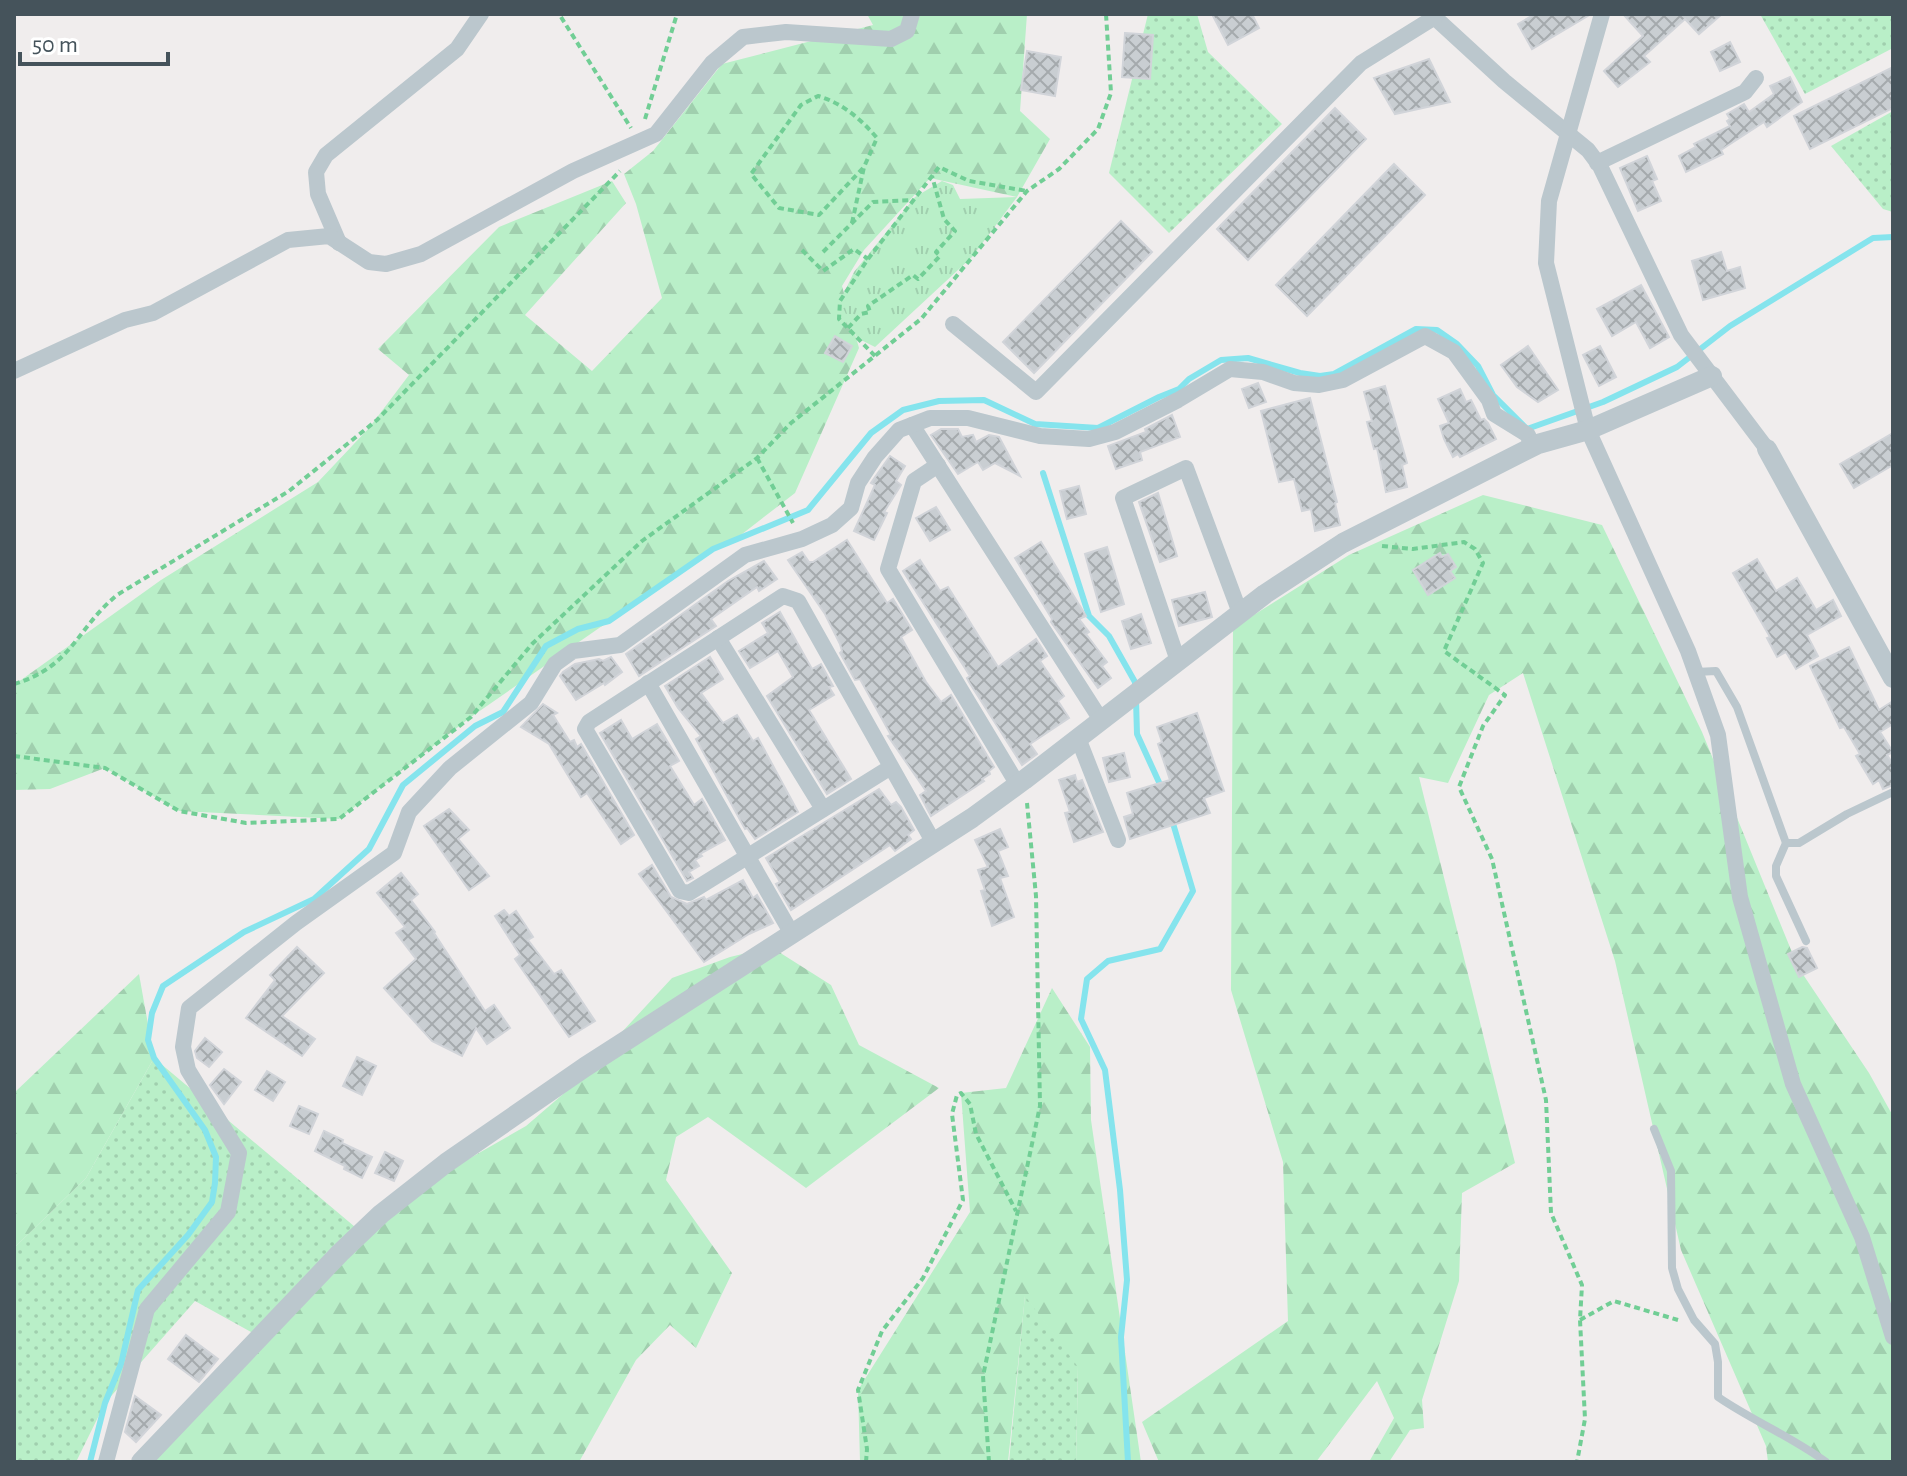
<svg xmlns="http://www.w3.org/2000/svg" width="1907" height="1476" viewBox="0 0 1907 1476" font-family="'Alegreya Sans',sans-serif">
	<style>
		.grass { fill: url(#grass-dots) }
		.forest { fill: url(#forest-firs) }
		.park { fill: url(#park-tufts) }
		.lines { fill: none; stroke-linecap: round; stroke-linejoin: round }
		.stream { stroke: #85e4ed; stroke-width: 6 }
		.building { fill: url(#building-cross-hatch); stroke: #d1d4d9; stroke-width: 2 }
		.path { stroke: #71ce95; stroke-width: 4; stroke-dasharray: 6 4; stroke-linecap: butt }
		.service { stroke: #bbc7cd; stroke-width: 8 }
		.minor { stroke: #bbc7cd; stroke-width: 16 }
		.tertiary { stroke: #bbc7cd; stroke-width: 20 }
	</style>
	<defs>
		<pattern id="grass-dots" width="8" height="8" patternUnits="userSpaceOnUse" patternTransform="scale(2)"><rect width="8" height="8" fill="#b9efc8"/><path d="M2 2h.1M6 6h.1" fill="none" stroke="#a0cfae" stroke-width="1.8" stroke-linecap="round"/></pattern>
		<pattern id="forest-firs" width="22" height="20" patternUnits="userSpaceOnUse" patternTransform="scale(2)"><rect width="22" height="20" fill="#b9efc8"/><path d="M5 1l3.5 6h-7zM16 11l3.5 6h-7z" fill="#a0cfae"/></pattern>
		<pattern id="park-tufts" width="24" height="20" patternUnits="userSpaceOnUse" patternTransform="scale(2)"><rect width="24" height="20" fill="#b9efc8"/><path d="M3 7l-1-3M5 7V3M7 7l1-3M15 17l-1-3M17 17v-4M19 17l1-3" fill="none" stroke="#a0cfae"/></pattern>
		<pattern id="building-cross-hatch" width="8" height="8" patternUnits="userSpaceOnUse" patternTransform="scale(2)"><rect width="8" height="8" fill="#c9ced2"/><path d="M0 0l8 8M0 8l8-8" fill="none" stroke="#a5aaad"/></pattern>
	</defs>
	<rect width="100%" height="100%" fill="#f0eded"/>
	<!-- grass -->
	<g class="grass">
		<path d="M1148,14H1197L1208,52L1282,124L1169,233L1109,173Z"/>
		<path d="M1760,14H1893V48L1805,94Z"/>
		<path d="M1893,111V212L1883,209L1831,146Z"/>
		<path d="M154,1058L361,1232L260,1337L195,1301L105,1403L76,1462H14V1248L86,1178Z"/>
		<path d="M1025,1295L1078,1366L1076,1462H1009Z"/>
	</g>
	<!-- forest -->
	<g class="forest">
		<path d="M867,14H1027L1020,111L1050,139L1017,197L930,178L864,250L842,286L859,348L795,493L737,538L713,549L471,717L339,819L179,811L105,768L50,789L14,790V685L161,580L318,482L369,428L409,375L378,349L499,227L612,181L626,203L525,315L592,371L662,298L636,204L624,174L653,151L722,64L873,25Z"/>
		<path d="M1483,495L1602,525L1702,732L1798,967L1869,1073L1893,1116V1462H1768L1766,1446L1681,1250L1615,961L1523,673L1489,695L1448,783L1419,777L1515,1163L1462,1193L1459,1281L1422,1400L1424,1428L1410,1430L1389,1462H1369L1394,1418L1377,1381L1316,1462H1159L1142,1422L1288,1321L1283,1162L1231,990L1233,628L1349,555Z"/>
		<path d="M771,947L831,985L859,1045L939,1088L806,1188L708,1117L676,1137L666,1180L732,1273L696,1348L670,1325L636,1360L579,1462H138L407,1194L526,1126L569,1089L672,978L730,957Z"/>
		<path d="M139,974L154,1058L86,1178L14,1248V1093Z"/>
		<path d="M1052,988L1090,1047L1091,1120L1141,1462H1076L1078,1367L1025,1296L1008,1462H860L858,1390L970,1212L961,1093L1006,1088Z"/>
	</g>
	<!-- park -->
	<path class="park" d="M942,181L953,185L960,199L1017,197L972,257L875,347L857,338L840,301L854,272L915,197Z"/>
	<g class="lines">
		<!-- stream -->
		<g class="stream">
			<path d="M1043,473L1089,616L1109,636L1135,682V688"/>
			<path d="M1136,700L1137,734L1163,791"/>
			<path d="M90,1462L105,1403L121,1364L138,1290L188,1235L212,1202L215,1183L216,1157L205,1130L154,1058L148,1040L152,1013L163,986L244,932L314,899L369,849L403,785L475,726L503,712L546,646L578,629L609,621L713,549L808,510L871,433L903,410L939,401L984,400L1035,424L1098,428L1159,397L1179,389L1189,379L1221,360L1248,358L1300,373L1320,376L1334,374L1416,329L1437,330L1457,344L1478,366L1493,395L1527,429L1603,402L1677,367L1730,326L1873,238L1893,237"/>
			<path d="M1128,1462L1121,1337L1127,1280L1120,1190L1105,1070L1081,1019L1087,979L1108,961L1160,949L1193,891L1172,820"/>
		</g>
	</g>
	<!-- building -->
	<g class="building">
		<path d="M1212,14H1252L1259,28L1228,45Z"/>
		<path d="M1535,14H1591L1532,49L1518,24Z"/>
		<path d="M1623,14H1722L1699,34L1685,19L1644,56L1650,62L1618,87L1604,71L1643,36Z"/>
		<path d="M1125,33L1153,35L1150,79L1122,77Z"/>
		<path d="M1730,42L1740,62L1720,71L1711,52Z"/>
		<path d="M1027,51L1061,57L1055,96L1021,90Z"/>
		<path d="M1429,59L1450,102L1395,114L1374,78Z"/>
		<path d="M1893,67V108L1810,149L1794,116Z"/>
		<path d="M1790,77L1802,102L1767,127L1764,122L1721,150L1723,154L1686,172L1679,156L1696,147L1694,144L1730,126L1727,121L1730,119L1727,114L1744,104L1749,112L1774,94L1770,86Z"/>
		<path d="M1335,108L1366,139L1248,260L1217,229Z"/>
		<path d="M1647,156L1657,179L1652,181L1661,201L1638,211L1620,168Z"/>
		<path d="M1394,164L1425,195L1307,316L1276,285Z"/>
		<path d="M1121,221L1152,252L1034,373L1003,342Z"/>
		<path d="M1721,252L1727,271L1740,267L1745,288L1703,300L1692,261Z"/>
		<path d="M1641,285L1669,337L1650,348L1636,322L1612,336L1597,309Z"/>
		<path d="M835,336L852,346L843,362L825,353Z"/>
		<path d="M1528,346L1558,390L1538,402L1517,387L1501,365Z"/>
		<path d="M1600,346L1616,377L1599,386L1583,355Z"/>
		<path d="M1258,383L1266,402L1249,408L1242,389Z"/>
		<path d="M1385,386L1407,463L1402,465L1407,487L1386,492L1377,448L1374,449L1367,422L1372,421L1364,392Z"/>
		<path d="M1460,389L1466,402L1471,400L1481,420L1484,419L1488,423L1496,439L1460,457L1458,454L1453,457L1444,439L1440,426L1449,423L1438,399Z"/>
		<path d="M1310,398L1337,502L1335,503L1340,525L1315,531L1311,509L1302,511L1294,479L1279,482L1261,411Z"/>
		<path d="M1172,415L1180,437L1140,452L1142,460L1116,469L1108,446L1146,432L1145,429Z"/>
		<path d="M941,429H958L962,437L973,435L976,442L989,435L999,437L1020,476L995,463L983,470L978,462L958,474L931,435Z"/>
		<path d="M1893,433V465L1854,488L1840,464Z"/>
		<path d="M890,456L905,466L896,481L901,485L884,512L887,513L874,540L854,531L875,485L871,483Z"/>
		<path d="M1079,486L1086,514L1067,519L1060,491Z"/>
		<path d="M1158,493L1177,556L1160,562L1139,502Z"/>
		<path d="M936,507L950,530L930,541L916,518Z"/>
		<path d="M847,540L887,603L893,599L912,630L901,637L926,682L941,702L951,695L994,767L989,771L990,774L982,779L984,781L931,816L920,795L926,791L888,736L891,735L860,679L855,680L840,653L842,651L840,644L825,614L788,560L802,552L809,562H813Z"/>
		<path d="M1041,542L1086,616L1079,619L1089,632L1086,634L1107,662L1102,666L1111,678L1098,688L1051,622L1052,619L1015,558Z"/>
		<path d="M1107,547L1124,604L1101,612L1085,554Z"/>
		<path d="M1440,553L1442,557L1448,554L1456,567L1450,571L1455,578L1428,595L1413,570Z"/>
		<path d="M1757,559L1776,591L1797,578L1816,610L1833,600L1841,616L1807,635L1818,656L1796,669L1786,652L1777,657L1767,638L1770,637L1733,573Z"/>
		<path d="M920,560L940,591L948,587L998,667L1036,639L1047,656L1040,661L1064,696L1058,701L1069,718L1030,744L1037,754L1022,765L969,682L967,678L970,676L903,571Z"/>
		<path d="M764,561L777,579L759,591L757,587L711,619L716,626L639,676L626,654L728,581Z"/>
		<path d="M1205,592L1212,617L1179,626L1172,600Z"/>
		<path d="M780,612L812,669L821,664L833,686L829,687L834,695L809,710L851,779L827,794L767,696L793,677L778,651L750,668L739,651L768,633L762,623Z"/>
		<path d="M1141,614L1151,643L1131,649L1122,621Z"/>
		<path d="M1849,647L1879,710L1893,701V724L1880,732L1893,752L1887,755L1893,764V785L1883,789L1879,780L1873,784L1856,756L1860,754L1844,727L1840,728L1810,666Z"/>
		<path d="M611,657L622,672L605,685L604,683L576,700L560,676L563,672L575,664L599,659L603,661Z"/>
		<path d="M710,657L723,679L701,693L723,723L737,715L753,741L758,738L798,812L755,839L747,828L745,829L696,739L701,736L678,708L665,686Z"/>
		<path d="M543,704L557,713L553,715L570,742L574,740L577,747L581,744L634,835L621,844L587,793L581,797L549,744L521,727Z"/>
		<path d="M1197,713L1224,791L1204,798L1210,813L1130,839L1124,817L1133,814L1127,793L1170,780L1158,744L1162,742L1157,727Z"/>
		<path d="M621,720L632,739L657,724L679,761L670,766L694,805L702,799L725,840L700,854L702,856L695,860L699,866L689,872L693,878L687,881L600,733Z"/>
		<path d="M1124,753L1130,777L1109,782L1103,758Z"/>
		<path d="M1075,775L1077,782L1082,780L1103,832L1074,842L1065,813L1070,812L1059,780Z"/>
		<path d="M879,789L891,805L896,802L901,807L914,830L908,835L911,839L895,851L890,845L791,910L776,884L780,882L766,858Z"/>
		<path d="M449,809L469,830L458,839L489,876L469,890L424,826Z"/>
		<path d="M1000,829L1008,847L998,851L1008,876L1000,878L1014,917L992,926L981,891L985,890L978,870L988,867L975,840Z"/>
		<path d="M652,865L671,897L687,904L704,897L706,900L743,880L753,898L757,895L773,923L749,934L704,962L639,874Z"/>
		<path d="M401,873L418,894L411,900L435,932L434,933L485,1011L494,1005L510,1028L487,1044L476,1028L462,1056L432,1041L384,988L416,959L396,933L405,927L377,893Z"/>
		<path d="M504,910L509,916L516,911L533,937L528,940L554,974L561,970L595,1021L569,1037L515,959L520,955L495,916Z"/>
		<path d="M297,947L324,973L282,1016L315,1039L302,1056L246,1018L275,980L270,975Z"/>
		<path d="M1802,947L1807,948L1817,968L1799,977L1788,954Z"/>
		<path d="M205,1038L222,1052L209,1067L197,1058L195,1051Z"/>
		<path d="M357,1057L376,1066L362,1095L343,1086Z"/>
		<path d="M224,1069L241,1082L224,1104L210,1085Z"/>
		<path d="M267,1071L285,1082L273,1101L255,1090Z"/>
		<path d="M299,1106L318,1114L309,1134L290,1126Z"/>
		<path d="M324,1131L343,1140L342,1143L372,1157L362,1178L344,1169L345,1166L315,1151Z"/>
		<path d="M385,1152L403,1161L394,1181L375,1173Z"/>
		<path d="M186,1335L218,1359L199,1382L168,1359Z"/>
		<path d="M135,1396L161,1415L136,1442L125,1432Z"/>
	</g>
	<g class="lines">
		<!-- path -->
		<g class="path">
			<path d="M561,17L631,128"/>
			<path d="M645,119L677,14"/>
			<path d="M852,223L864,167L877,138C861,119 842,103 818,96L801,105L751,174L779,208L819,215L864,167"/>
			<path d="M802,250L823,271L854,249L868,259"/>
			<path d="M823,252L873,202L912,200"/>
			<path d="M848,328L861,314L870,312L868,306L913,275L918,279L940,256L936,252L955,231L944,219L932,176"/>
			<path d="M875,356L839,319L840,301L868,259L939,167L969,181L1027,191"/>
			<path d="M757,458L793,523"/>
			<path d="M1382,546L1413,549L1464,542L1475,549L1483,563L1444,651L1505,695L1483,726L1459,787L1492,859L1546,1100L1551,1213L1582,1285L1580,1320L1585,1419L1577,1462"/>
			<path d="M14,684C72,667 76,629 117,595L289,491L377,420L620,171"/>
			<path d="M14,756L105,768L179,811L246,823L339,819L471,717L532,644L642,541L757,458L791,423L921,319L1027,191L1059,169L1098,129L1111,93L1106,14"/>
			<path d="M1580,1320L1614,1301L1678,1320"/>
			<path d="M866,1462L867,1449L858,1390L882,1331L923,1278L963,1200L952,1114L957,1095L961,1093L970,1104L976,1134L1016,1211"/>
			<path d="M989,1462L983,1376L1040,1106L1036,896L1027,803"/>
		</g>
		<!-- service -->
		<g class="service">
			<path d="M1696,672L1716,671L1737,707L1786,843H1799L1847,814L1893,792"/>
			<path d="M1786,843L1776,866V876L1806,941"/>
			<path d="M1654,1129L1671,1171L1672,1268L1678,1289L1694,1320L1715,1344L1718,1362V1397C1753,1421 1792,1437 1826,1462"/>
		</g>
		<!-- minor -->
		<g class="minor">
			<path d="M1431,14L1504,81L1588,150L1600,166L1681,335L1767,449"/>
			<path d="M1602,14L1549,201L1546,263L1588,430L1688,651L1718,735L1740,897L1793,1084L1862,1237L1893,1337"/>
			<path d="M1597,163L1745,92L1756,78"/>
			<path d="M339,243L318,194L316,172L326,155L457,49L481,14"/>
			<path d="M953,324L1036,392L1361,63L1435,17"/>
			<path d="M14,371L125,320L153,313L288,240L329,236L369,262L386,264L421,254L573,171L656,134L712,63L743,37L786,32L891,39L907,31L912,14"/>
			<path d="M912,425L1101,720"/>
			<path d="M938,465L914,481L888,569L1018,785"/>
			<path d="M718,638L823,809"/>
			<path d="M1178,661L1123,498L1186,468L1240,613"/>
			<path d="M648,683L792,934"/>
			<path d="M1078,738L1118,840"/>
			<path d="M891,767L689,893L680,891L585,729L589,722L783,596L798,601L934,843"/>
			<path d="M106,1462L147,1309L228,1212L239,1153L188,1070L183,1047L189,1008L296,923L394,853L409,812L450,768L531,703L555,664L573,651L620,645L745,555L802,539L832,525L851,508L858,483L875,457L899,430L930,418H968L1040,436L1089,439L1115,432L1178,400L1230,369L1263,372L1294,383L1319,385L1343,380L1425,336L1454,352L1489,400L1494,414L1528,435L1531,447"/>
		</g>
		<!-- tertiary -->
		<g class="tertiary">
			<path d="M1767,449L1893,678"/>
			<path d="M141,1462L340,1253L381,1214L446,1163L585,1067L972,818L1024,780L1265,594L1343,543L1538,444L1588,430L1712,376"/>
		</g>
	</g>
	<!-- border -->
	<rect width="1907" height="1476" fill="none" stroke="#45535b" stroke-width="32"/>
	<!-- scale -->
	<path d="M20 52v12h148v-12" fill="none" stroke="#45535b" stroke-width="4"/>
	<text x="32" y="52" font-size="24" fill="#45535b" stroke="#ffffff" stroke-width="6" paint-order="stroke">50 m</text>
</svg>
